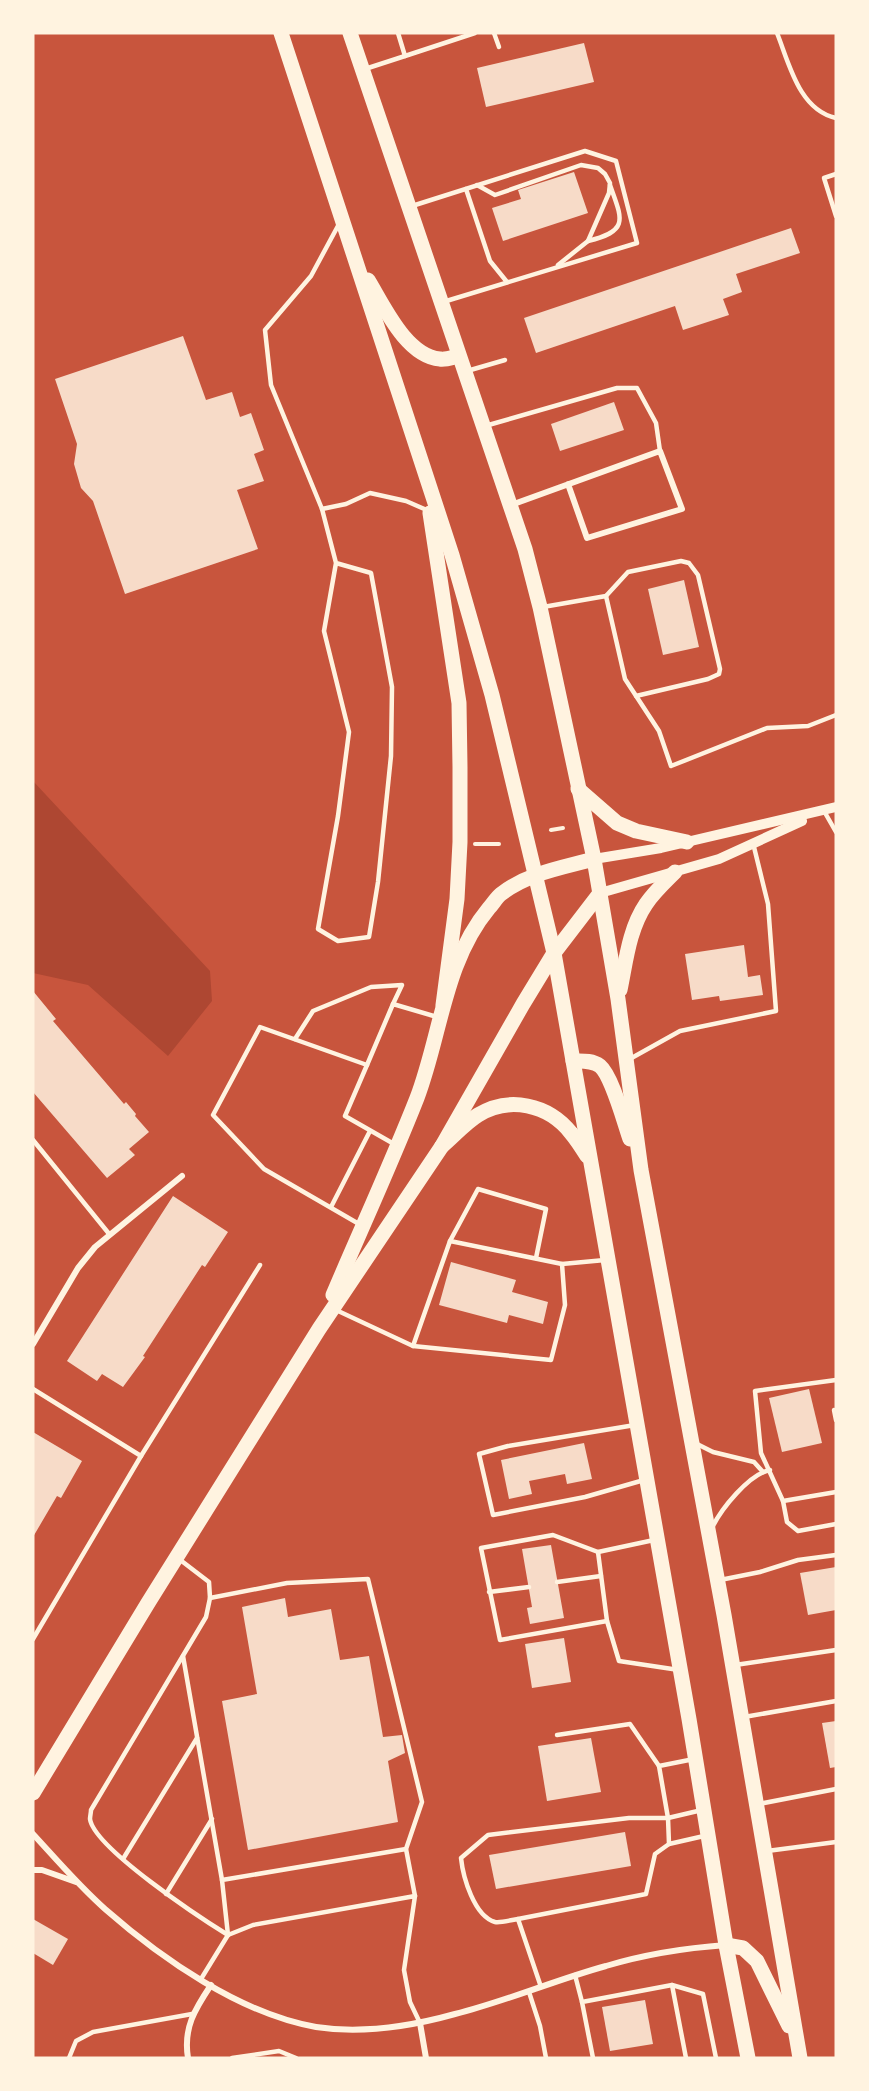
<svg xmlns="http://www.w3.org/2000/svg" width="869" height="2091" viewBox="0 0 869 2091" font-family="'Fira Sans',sans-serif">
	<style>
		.green { fill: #ae4732 }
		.building { fill: #f7dbc8 }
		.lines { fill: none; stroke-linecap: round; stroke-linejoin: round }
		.path { stroke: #fff3e0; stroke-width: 4 }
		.service { stroke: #fff3e0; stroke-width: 4.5 }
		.minor { stroke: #fff3e0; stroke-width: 6 }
		.tertiary { stroke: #fff3e0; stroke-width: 10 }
		.primary { stroke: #fff3e0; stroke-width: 15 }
		.trunk { stroke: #fff3e0; stroke-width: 15 }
	</style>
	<rect width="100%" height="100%" fill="#c8553d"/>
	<!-- green -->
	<path class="green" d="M33,781L210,971L212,1001L168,1056L88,985L33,973Z"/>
	<!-- building -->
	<g class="building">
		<path d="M584,43L594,82L486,107L477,68Z"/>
		<path d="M574,172L588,213L503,241L492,208L521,199L518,190Z"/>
		<path d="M791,228L800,253L736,274L742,292L723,299L729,315L683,330L675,306L536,353L524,318Z"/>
		<path d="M183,336L206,400L232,392L240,417L251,413L264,450L254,454L264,481L237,490L258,549L125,594L93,501L81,488L74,464L77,444L55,379Z"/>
		<path d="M614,402L624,430L560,451L551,424Z"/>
		<path d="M684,580L699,647L663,655L648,589Z"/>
		<path d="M744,945L748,977L760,975L763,995L720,1001L719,996L692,1000L685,954Z"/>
		<path d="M33,991L56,1019L53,1021L124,1104L126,1102L136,1114L135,1116L149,1132L129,1149L135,1155L107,1178L33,1092Z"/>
		<path d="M173,1196L228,1232L205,1267L202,1265L143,1356L145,1357L123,1387L102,1374L97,1381L67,1361Z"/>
		<path d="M451,1262L516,1280L512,1292L548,1302L543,1324L509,1315L507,1323L439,1305Z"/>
		<path d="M809,1389L822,1443L782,1452L769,1398Z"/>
		<path d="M33,1432L82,1461L61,1498L57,1496L33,1537Z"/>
		<path d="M584,1443L592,1479L567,1484L565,1474L529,1481L532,1494L509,1499L501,1460Z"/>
		<path d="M551,1545L564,1618L530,1624L527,1608L532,1607L522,1549Z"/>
		<path d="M836,1567V1610L808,1615L800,1573Z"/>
		<path d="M285,1598L288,1617L331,1609L340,1660L369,1656L383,1737L402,1735L405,1753L388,1761L398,1822L248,1850L222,1701L257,1694L242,1607Z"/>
		<path d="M564,1638L571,1682L532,1688L525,1644Z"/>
		<path d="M836,1721V1767L830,1768L822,1723Z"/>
		<path d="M591,1738L601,1792L547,1801L538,1746Z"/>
		<path d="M625,1832L631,1866L496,1889L489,1855Z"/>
		<path d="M33,1919L68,1939L53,1965L33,1953Z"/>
		<path d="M645,2000L653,2044L610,2051L602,2007Z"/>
	</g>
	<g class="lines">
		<!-- path -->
		<g class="path">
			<path d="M551,830L563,828"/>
			<path d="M475,844H499"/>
		</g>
		<!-- service -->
		<g class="service">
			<path d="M494,33L499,47"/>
			<path d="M777,33C789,63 799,110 836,118"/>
			<path d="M405,56L475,33"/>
			<path d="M365,69L405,56L398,33"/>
			<path d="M836,174L824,178L836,216"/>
			<path d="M477,185L495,195L581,165L598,168L605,174L610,183L609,193L588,241L558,265"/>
			<path d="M466,189L490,261L507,282"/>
			<path d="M412,206L585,151L616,161L637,243L443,302"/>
			<path d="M339,224L311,276L265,330L271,385L322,509L346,504L370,493L406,501L429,511"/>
			<path d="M588,241C630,231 622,219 610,185"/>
			<path d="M467,371L505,360"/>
			<path d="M485,426L617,388H637L656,423L660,451"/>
			<path d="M322,509L336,563L324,631L349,732L338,816L318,929L338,941L369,937L378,882L391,756L392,687L371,573L336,563"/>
			<path d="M606,596L628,572L681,561L689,563L698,575L720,669L719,674L708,679L636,696"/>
			<path d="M543,607L606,596L625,679L659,731L671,766L767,728L808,726L836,715"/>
			<path d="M824,811L836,832"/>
			<path d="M295,1039L313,1011L371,987L402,985L393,1004"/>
			<path d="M628,1060L680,1031L776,1011L768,904L753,843"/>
			<path d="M367,1065L393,1004L437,1017"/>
			<path d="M33,1140L110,1235"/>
			<path d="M331,1207L370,1131"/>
			<path d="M359,1224L264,1169L213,1115L260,1027L367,1065L345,1116L394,1144"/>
			<path d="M450,1241L478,1189L546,1209L536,1258"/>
			<path d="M336,1310L413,1346L551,1360L565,1305L562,1264"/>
			<path d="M413,1346L450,1241L562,1264L605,1260"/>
			<path d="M836,1380L755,1391L761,1453L783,1501L836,1492"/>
			<path d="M33,1389L141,1456L260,1265"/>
			<path d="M834,1410L836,1420"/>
			<path d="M635,1425L508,1446L479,1454L493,1515L585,1497L644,1480"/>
			<path d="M695,1443L713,1452L754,1462L763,1472"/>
			<path d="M783,1501L787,1522L798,1531L836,1524"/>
			<path d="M712,1528C721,1509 749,1474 770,1470"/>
			<path d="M598,1552L607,1621L619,1661L679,1670"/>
			<path d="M179,1559L209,1582L210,1598L206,1617L91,1810C91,1813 90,1816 90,1819C94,1848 202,1919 228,1935"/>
			<path d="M720,1580L760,1572L798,1560L836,1555"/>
			<path d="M557,1582L601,1576"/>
			<path d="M489,1592L529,1587"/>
			<path d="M210,1598L287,1583L368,1579L422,1802L406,1849L415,1896"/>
			<path d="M607,1621L500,1640L481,1548L553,1535L598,1552L654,1540"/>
			<path d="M33,1639L141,1456"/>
			<path d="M183,1656L222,1880"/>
			<path d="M735,1665L836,1650"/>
			<path d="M744,1717L836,1701"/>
			<path d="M557,1735L630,1724L659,1766"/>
			<path d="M759,1804L836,1789"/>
			<path d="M669,1844L704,1836"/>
			<path d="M767,1851L836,1842"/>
			<path d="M123,1859L197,1738"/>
			<path d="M166,1894L212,1819"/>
			<path d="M518,1919L646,1894L655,1854L669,1844L668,1818L659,1766L694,1759"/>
			<path d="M228,1935L253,1925L415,1896L404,1970L410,2002L420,2023"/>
			<path d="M575,1975L582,2002"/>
			<path d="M201,1979L228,1935L222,1880L406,1849"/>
			<path d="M672,1985L703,1994L716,2058"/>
			<path d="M541,1987L518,1919C511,1920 501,1923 495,1922C474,1916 463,1877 461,1858L488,1835L629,1818H668L702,1810"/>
			<path d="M529,1992L540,2026L546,2058"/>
			<path d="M69,2058L76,2041L93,2032L192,2014"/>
			<path d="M232,2058L279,2051L296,2058"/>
			<path d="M593,2058L582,2002L672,1985L686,2058"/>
		</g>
		<!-- minor -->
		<g class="minor">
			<path d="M511,505L660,451L682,509L587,538L568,484"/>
			<path d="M33,1344L78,1268L95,1247L182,1176"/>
			<path d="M33,1834C56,1859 79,1886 105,1909C162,1959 241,2014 316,2027C361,2034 412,2026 455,2014C507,2001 555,1980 606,1966C646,1954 685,1948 726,1945"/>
			<path d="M33,1870H42L76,1882"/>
			<path d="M420,2023L426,2058"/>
			<path d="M188,2058C183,2028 195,2009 211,1985"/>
		</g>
		<!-- tertiary -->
		<g class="tertiary">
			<path d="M594,859L661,848L836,807"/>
			<path d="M600,893L719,859L802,821"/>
		</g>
		<!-- primary -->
		<g class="primary">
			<path d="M333,1295C361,1229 391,1164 417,1098C441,1035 444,962 489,908C493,904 496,898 501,894C528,873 561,868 594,859"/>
			<path d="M33,1793L148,1603L319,1329L442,1146L523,1004L554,953L600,893"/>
		</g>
		<!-- trunk -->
		<g class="trunk">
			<path d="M281,33L452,555L492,695L554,953L689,1719L726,1945L748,2058"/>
			<path d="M350,33L525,549L540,607L594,859L618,999L641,1170L724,1615L800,2058"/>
			<path d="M368,280C384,306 406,356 440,359C446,360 453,357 458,356"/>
			<path d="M430,513L459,703L460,767V842L457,899L443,1005"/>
			<path d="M578,789L617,823L636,831L687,842"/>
			<path d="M620,990C626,961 629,929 646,904C654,892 665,882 675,872"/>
			<path d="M573,1061C582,1061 592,1060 600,1066C612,1076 624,1122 630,1139"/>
			<path d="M442,1146C454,1136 465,1123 478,1115C509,1096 548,1104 571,1133C577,1140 582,1148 587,1156"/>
			<path d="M726,1945L743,1948L757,1961L789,2026"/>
		</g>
	</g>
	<!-- border -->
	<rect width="869" height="2091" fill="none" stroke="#fff3e0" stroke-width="69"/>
</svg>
